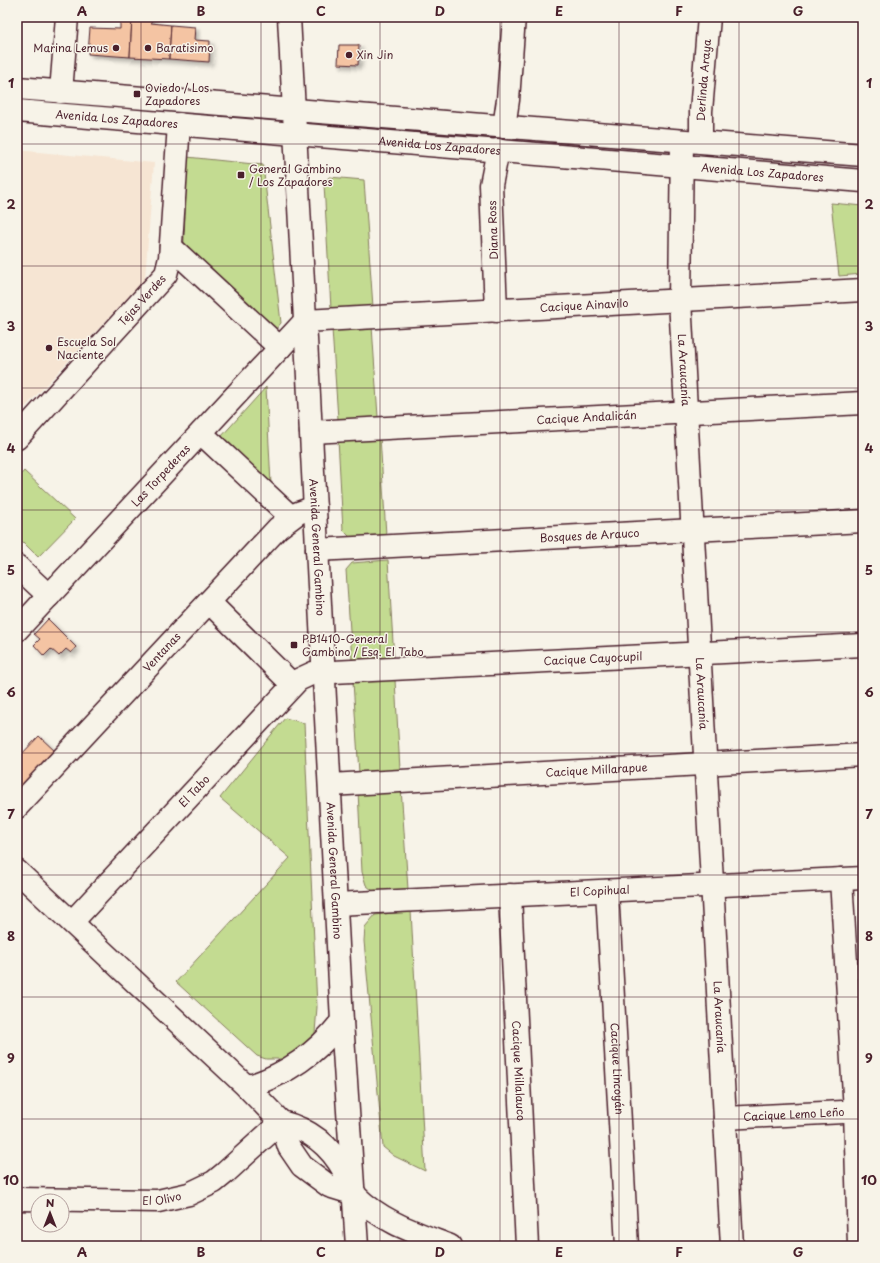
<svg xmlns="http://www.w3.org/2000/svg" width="880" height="1263" viewBox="0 0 880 1263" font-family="'Playpen Sans',sans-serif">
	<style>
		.built { fill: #f6e5d3 }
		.green { fill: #c3db91; stroke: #867d5e }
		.building { fill: #f4c4a3; stroke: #4a1f2b; filter: url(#shadow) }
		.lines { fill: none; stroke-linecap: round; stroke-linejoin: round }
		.minor-casing { stroke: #4a1f2b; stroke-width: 25 }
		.tertiary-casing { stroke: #4a1f2b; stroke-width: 25 }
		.secondary-casing { stroke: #4a1f2b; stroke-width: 25 }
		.minor { stroke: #f7f3e8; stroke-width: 22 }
		.tertiary { stroke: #f7f3e8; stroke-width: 22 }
		.secondary { stroke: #f7f3e8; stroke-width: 22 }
		.grid { fill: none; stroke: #4a1f2b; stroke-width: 1; stroke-opacity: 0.55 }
		.poi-dot { fill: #4a1f2b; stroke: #f7f3e8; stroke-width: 1.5 }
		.labels { text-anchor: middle; stroke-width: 3; stroke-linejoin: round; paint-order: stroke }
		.poi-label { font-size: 11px; fill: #4a1f2b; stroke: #f7f3e8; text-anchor: start }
		.street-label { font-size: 11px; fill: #4a1f2b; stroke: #f7f3e8 }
		.neatline { fill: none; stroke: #4a1f2b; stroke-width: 1.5 }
		.grid-label { font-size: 13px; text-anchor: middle; font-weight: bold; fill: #4a1f2b }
	</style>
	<defs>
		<filter id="shadow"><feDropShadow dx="3.5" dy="3.5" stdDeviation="2" flood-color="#0004"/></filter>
	</defs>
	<rect width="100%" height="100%" fill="#f7f3e8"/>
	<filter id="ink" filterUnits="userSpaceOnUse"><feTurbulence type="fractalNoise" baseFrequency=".025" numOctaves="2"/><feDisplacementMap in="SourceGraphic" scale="8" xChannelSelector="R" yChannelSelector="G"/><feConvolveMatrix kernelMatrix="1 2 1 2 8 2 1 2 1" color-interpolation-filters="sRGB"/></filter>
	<g filter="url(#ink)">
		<!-- built -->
		<path class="built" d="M17,150L154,163L145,279L17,416Z"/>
		<!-- green -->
		<g class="green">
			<path d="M187,157L263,165L281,323L265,342L183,268Z"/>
			<path d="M329,177L364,180L373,307L331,309L324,184Z"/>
			<path d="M831,203L863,206V274L839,276Z"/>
			<path d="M372,326L378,417L338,419L332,329Z"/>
			<path d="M266,387L271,484L221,437Z"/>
			<path d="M380,437L386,535L350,537L343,530L338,439Z"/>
			<path d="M24,471L75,519L38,557L17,536V479Z"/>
			<path d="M388,560L394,659L352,661L346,570L352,563Z"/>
			<path d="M395,680L400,770L359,773L353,682Z"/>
			<path d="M285,718L304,723L317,1007L315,1033L310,1042L286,1059H266L257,1056L176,982L290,858L220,798Z"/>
			<path d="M401,788L408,889L373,891L366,885L362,872L358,791Z"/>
			<path d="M411,911L425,1171L394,1156L383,1147L364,941L365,927L375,915Z"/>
		</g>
		<!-- building -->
		<g class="building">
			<path d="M120,17H132L130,57L88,54L90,28L120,29Z"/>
			<path d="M132,17H152L151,23L171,25L169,59L130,57Z"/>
			<path d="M171,25L195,27L194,40L210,41L209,62L169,59Z"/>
			<path d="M339,45H359L358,65L338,64Z"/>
			<path d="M48,619L76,647L71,653L66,649L59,656L51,649L44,656L34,645L40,639L34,634Z"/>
			<path d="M39,736L57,753L17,794V759Z"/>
		</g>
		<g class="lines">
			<defs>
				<g id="minor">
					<path d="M61,92L67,17"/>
					<path d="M504,127L508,100L514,17"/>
					<path id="s1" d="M682,141L680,300L732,1246"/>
					<path id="s2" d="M701,142V111L709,17"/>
					<path d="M171,247L280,348"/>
					<path d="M496,311L491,185L498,150"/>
					<path id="s3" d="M311,432L863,403"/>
					<path d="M201,433L291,517"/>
					<path id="s4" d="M17,438L166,274L170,258L179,124"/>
					<path id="s5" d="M317,550L863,521"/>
					<path d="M17,566L49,596"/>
					<path d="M209,602L293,685"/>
					<path id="s6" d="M17,630L305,321L863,290"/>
					<path id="s7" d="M330,785L863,755"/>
					<path id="s8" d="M17,807L278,528L298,513L315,507"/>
					<path d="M841,879L855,1111L859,1246"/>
					<path id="s9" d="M607,891L627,1246"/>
					<path id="s10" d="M510,895L527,1246"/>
					<path id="s11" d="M336,904L863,878"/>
					<path id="s12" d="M72,922L298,680L313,673L863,645"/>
					<path id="s13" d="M725,1118L863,1111"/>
					<path id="s14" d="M17,1199L158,1201L189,1194L214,1182L225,1173L281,1122"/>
				</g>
				<g id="tertiary">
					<path id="s15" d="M289,17L342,1021L357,1246"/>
				</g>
				<g id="secondary">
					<path d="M17,88L863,155"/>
					<path id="s16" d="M17,111L863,181"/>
					<path d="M17,871L247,1087L281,1122L289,1147L302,1166L329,1186L355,1194"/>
					<path d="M247,1087C287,1074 316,1054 342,1021"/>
					<path d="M281,1122C309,1129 330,1145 344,1171C348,1179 350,1190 356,1196C382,1222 417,1233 450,1246"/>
				</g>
			</defs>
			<!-- minor casing -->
			<use href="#minor" class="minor-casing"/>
			<!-- tertiary casing -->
			<use href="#tertiary" class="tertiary-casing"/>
			<!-- secondary casing -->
			<use href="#secondary" class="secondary-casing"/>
			<!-- minor -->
			<use href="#minor" class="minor"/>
			<!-- tertiary -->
			<use href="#tertiary" class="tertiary"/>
			<!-- secondary -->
			<use href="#secondary" class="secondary"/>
		</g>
	</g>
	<!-- grid -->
	<path class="grid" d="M141,17V1246M261,17V1246M380,17V1246M500,17V1246M619,17V1246M739,17V1246M17,144H863M17,266H863M17,388H863M17,510H863M17,632H863M17,753H863M17,875H863M17,997H863M17,1119H863"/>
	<!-- markers -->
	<g class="poi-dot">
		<circle cx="116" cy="48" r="4"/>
		<circle cx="148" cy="48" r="4"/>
		<circle cx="349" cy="55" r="4"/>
		<rect x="133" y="90" width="8" height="8" rx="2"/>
		<rect x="237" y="171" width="8" height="8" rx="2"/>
		<circle cx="49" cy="348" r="4"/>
		<rect x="290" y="641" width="8" height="8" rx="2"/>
	</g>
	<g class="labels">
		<!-- poi labels -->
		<g class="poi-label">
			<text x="108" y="52" text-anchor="end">Marina Lemus</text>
			<text x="156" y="52">Baratisimo</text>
			<text x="357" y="59">Xin Jin</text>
			<text x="145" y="92">Oviedo / Los<tspan x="145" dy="13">Zapadores</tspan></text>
			<text x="249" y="173">General Gambino<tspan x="249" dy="13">/ Los Zapadores</tspan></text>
			<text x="57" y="346">Escuela Sol<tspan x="57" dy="13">Naciente</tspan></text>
			<text x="302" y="643">PB1410-General<tspan x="302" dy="13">Gambino / Esq. El Tabo</tspan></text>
		</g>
		<!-- street labels -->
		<g class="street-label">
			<text dy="4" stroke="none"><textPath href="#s2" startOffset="62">Derlinda Araya</textPath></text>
			<text dy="4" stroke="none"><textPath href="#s16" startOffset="100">Avenida Los Zapadores</textPath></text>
			<text dy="4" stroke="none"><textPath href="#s16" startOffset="424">Avenida Los Zapadores</textPath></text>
			<text dy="4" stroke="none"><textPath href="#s16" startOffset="748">Avenida Los Zapadores</textPath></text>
			<text transform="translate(493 230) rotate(-92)" y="4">Diana Ross</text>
			<text dy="4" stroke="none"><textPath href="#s4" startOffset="186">Tejas Verdes</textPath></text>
			<text dy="4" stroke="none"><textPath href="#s6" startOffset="702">Cacique Ainavilo</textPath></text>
			<text dy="4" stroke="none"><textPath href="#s1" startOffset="229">La Araucanía</textPath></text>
			<text dy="4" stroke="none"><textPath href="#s3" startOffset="276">Cacique Andalicán</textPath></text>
			<text dy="4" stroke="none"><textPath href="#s6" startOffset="211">Las Torpederas</textPath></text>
			<text dy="4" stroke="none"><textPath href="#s5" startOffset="273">Bosques de Arauco</textPath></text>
			<text dy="4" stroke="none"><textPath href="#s15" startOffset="531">Avenida General Gambino</textPath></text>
			<text dy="4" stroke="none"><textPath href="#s8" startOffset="212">Ventanas</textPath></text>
			<text dy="4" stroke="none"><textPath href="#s12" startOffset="628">Cacique Cayocupil</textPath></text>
			<text dy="4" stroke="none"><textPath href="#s1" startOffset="553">La Araucanía</textPath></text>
			<text dy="4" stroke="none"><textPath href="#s7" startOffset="267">Cacique Millarapue</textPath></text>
			<text dy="4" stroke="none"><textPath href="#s12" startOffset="179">El Tabo</textPath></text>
			<text dy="4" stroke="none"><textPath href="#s15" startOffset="855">Avenida General Gambino</textPath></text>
			<text dy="4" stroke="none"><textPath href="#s11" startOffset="264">El Copihual</textPath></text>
			<text dy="4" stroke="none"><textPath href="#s1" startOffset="877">La Araucanía</textPath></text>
			<text dy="4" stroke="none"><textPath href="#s9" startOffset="178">Cacique Lincoyán</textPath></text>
			<text dy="4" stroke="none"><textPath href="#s10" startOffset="176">Cacique Millalauco</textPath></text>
			<text dy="4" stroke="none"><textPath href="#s13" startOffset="69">Cacique Lemo Leño</textPath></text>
			<text dy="4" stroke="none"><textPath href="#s14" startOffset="145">El Olivo</textPath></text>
		</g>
	</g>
	<!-- margin -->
	<rect width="880" height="1263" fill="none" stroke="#f7f3e8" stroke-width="44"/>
	<!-- north arrow -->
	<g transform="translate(50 1213)"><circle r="19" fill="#f7f3e8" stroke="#b29e9c"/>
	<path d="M0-3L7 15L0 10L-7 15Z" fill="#4a1f2b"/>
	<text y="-6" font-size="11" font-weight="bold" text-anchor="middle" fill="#4a1f2b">N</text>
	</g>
	<rect x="22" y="22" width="836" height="1219" class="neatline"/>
	<g class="grid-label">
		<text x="82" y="16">A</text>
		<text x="201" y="16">B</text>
		<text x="321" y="16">C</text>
		<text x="440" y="16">D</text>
		<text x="559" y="16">E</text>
		<text x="679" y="16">F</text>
		<text x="798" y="16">G</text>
		<text x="11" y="88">1</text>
		<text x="869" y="88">1</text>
		<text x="11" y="209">2</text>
		<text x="869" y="209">2</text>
		<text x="11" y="331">3</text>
		<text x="869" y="331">3</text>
		<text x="11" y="453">4</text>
		<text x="869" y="453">4</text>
		<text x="11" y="575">5</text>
		<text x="869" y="575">5</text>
		<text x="11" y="697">6</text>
		<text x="869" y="697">6</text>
		<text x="11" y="819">7</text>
		<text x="869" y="819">7</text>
		<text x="11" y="941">8</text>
		<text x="869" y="941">8</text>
		<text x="11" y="1063">9</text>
		<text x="869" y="1063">9</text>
		<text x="11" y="1185">10</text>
		<text x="869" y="1185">10</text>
		<text x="82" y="1257">A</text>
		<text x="201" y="1257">B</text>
		<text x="321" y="1257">C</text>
		<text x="440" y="1257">D</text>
		<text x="559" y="1257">E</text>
		<text x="679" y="1257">F</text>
		<text x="798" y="1257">G</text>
	</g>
</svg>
